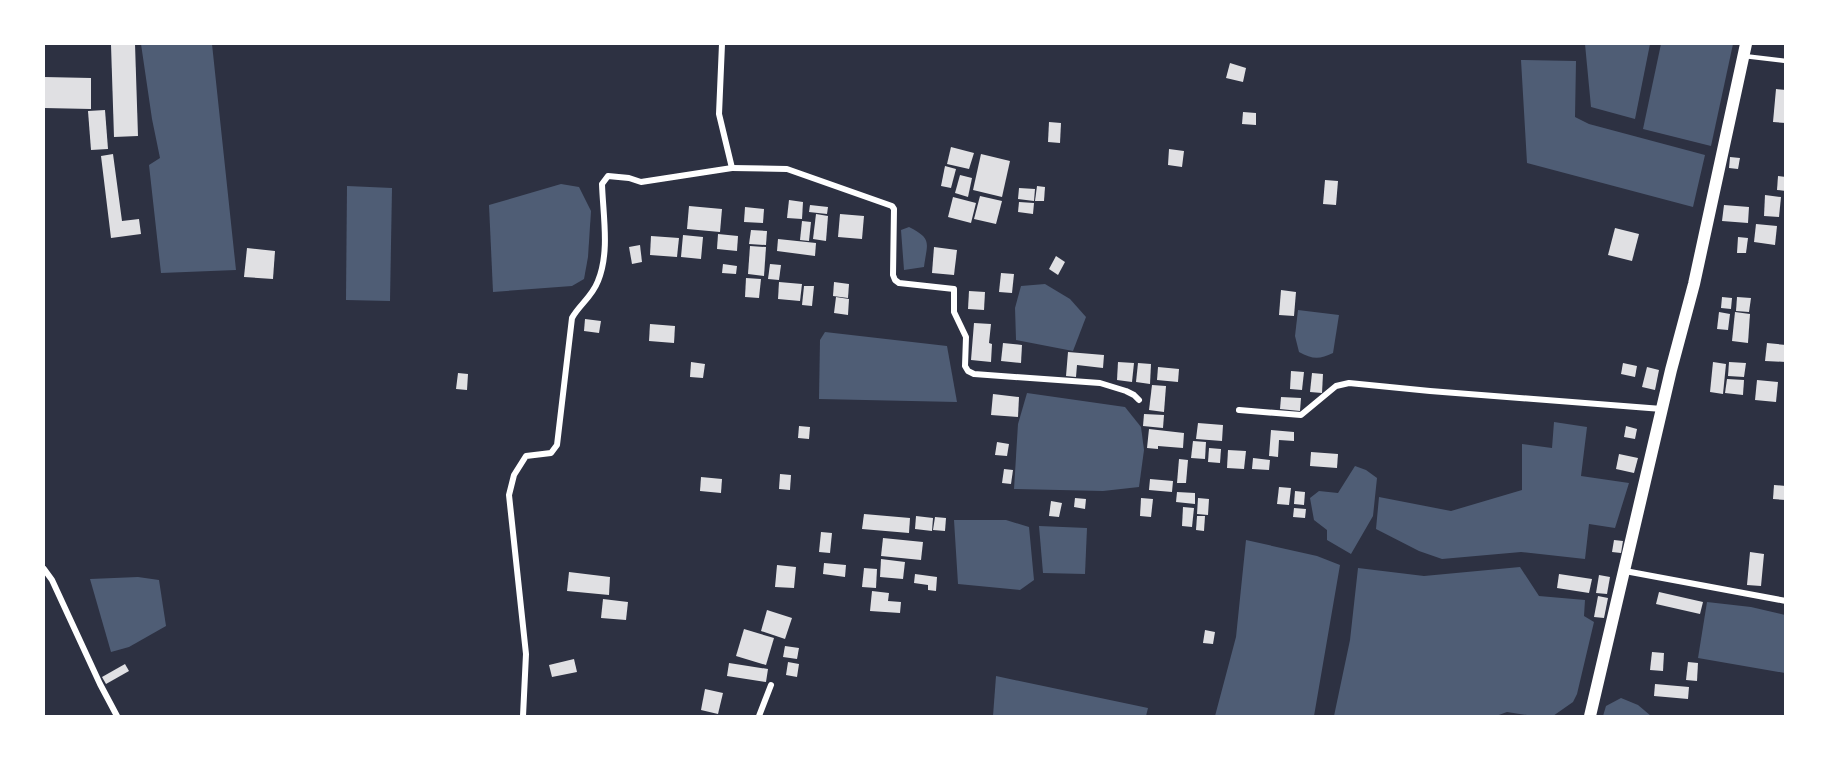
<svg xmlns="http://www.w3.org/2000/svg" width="1829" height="760" viewBox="0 0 1829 760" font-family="'Public Sans',sans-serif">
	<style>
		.water { fill: #4f5d75 }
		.building { fill: #e0e0e3 }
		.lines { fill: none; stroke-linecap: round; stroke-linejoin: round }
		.service { stroke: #fff; stroke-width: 4.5 }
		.minor { stroke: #fff; stroke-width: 6 }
		.secondary { stroke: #fff; stroke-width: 12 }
	</style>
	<rect width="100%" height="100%" fill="#2d3142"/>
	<!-- water -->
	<g class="water">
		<path d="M141,44H212L236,270L161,273L149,165L160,158L152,119Z"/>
		<path d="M1585,44H1650L1635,119L1591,107Z"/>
		<path d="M1661,44H1733L1711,146L1643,129Z"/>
		<path d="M1521,60L1576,61L1575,117L1589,124L1705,155L1693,207L1527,163Z"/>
		<path d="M561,184L579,187L591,211L588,257L584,279L572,286L493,292L489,205Z"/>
		<path d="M347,186L392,188L390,301L346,300Z"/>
		<path d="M909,227C933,239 927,243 924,267L904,270L901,230Z"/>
		<path d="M1045,284L1070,299L1086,317L1073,351L1016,340L1015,308L1021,286Z"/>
		<path d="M1298,310L1339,315L1333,353C1319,360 1312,359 1299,352L1295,336Z"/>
		<path d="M825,332L947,346L957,402L819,399L820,340Z"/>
		<path d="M1027,393L1125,407L1141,427L1144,450L1139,487L1103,491L1014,489L1018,424Z"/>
		<path d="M1554,422L1587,427L1581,476L1629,483L1615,528L1589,524L1585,559L1521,552L1442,559L1419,551L1376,529L1379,497L1451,511L1522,490V444L1552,448Z"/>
		<path d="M1355,466L1366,470L1377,478L1373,516L1351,554L1327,540V530L1314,520L1310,498L1319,491L1338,493Z"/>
		<path d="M954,520H1006L1029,527L1034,580L1020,590L958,584Z"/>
		<path d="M1039,526L1087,528L1085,574L1043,573Z"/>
		<path d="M1246,540L1317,556L1340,565L1314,716H1215L1236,637Z"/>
		<path d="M1520,567L1539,596L1585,600L1584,616L1594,622L1577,694L1573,702L1553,716H1533L1507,712L1496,716H1334L1350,640L1358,568L1424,576Z"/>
		<path d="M138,577L159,580L166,626L129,647L111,652L90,579Z"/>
		<path d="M1707,602L1751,607L1785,615V673L1698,658Z"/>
		<path d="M996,676L1148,708L1146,716H993Z"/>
		<path d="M1621,698L1638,705L1651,716H1603L1606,706Z"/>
	</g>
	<!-- building -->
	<g class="building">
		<path d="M135,44L138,136L114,137L111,45Z"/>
		<path d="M1230,63L1246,68L1243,82L1226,78Z"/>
		<path d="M44,77L91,78V109L44,108Z"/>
		<path d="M1776,89L1786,90V123L1773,122Z"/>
		<path d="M105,110L108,149L91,150L88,111Z"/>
		<path d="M1243,112L1256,113V125L1242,124Z"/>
		<path d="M1049,122L1061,123L1060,143L1048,142Z"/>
		<path d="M951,147L974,153L969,169L947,164Z"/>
		<path d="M1169,149L1184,151L1182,167L1168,165Z"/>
		<path d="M113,154L122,221L139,219L141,234L111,238L101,156Z"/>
		<path d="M981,154L1010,161L1002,197L973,190Z"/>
		<path d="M1730,157L1740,158L1738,169L1729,168Z"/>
		<path d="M945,166L956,169L951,188L941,186Z"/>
		<path d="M960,175L972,178L968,197L955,193Z"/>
		<path d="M1778,176L1786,177V191L1777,190Z"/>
		<path d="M1325,180L1338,181L1336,205L1323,204Z"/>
		<path d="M1037,186L1045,187L1044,201H1035Z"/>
		<path d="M1019,188L1035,189L1034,201L1018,199Z"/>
		<path d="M1765,195L1781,197L1779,217L1764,216Z"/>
		<path d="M980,196L1002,201L996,224L974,219Z"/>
		<path d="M953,197L976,203L971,223L948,217Z"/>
		<path d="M789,200L803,202L802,219L787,218Z"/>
		<path d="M1019,202L1034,203L1033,214L1018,212Z"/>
		<path d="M810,205L828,207L827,214L809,212Z"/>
		<path d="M1724,205L1749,207L1748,223L1722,221Z"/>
		<path d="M689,206L722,209L720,232L687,229Z"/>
		<path d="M745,207L764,209L763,223L744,222Z"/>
		<path d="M816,214L828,216L826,241L813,239Z"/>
		<path d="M840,214L864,216L862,239L838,237Z"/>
		<path d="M802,221L811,222L809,241L800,240Z"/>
		<path d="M1756,224L1777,226L1775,245L1754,242Z"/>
		<path d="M1615,228L1639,234L1632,261L1608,255Z"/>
		<path d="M751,230L767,231L766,245L749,244Z"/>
		<path d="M718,234L738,236L737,251L717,249Z"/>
		<path d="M683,235L703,237L701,259L681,257Z"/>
		<path d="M651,236L679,238L677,257L650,255Z"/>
		<path d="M1738,237L1748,238L1746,253H1737Z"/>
		<path d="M778,239L816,243L815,256L777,251Z"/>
		<path d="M640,245L642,262L632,264L629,247Z"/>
		<path d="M750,246L766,247L764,276L748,274Z"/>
		<path d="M934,247L957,250L954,275L932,273Z"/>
		<path d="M247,248L275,251L273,279L244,277Z"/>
		<path d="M1056,256L1065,262L1058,275L1049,269Z"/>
		<path d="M723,264L737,266L736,274L722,273Z"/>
		<path d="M770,264L781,265L779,280L768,279Z"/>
		<path d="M1001,273L1014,274L1012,293L999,292Z"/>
		<path d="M746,278L761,279L759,298L745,297Z"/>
		<path d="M779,282L802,284L800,301L778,299Z"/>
		<path d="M834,282L849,284L848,298L833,296Z"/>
		<path d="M804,286H814L812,306L802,305Z"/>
		<path d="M1281,290L1296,292L1294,316L1279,315Z"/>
		<path d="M969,291L985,292L984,310L968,309Z"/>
		<path d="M836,297L849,299L848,315L834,313Z"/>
		<path d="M1722,297L1732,298L1731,309L1721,308Z"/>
		<path d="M1737,297L1751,298L1749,312L1736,311Z"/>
		<path d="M1719,312L1730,314L1728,330L1717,329Z"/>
		<path d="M1735,312L1750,314L1748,343L1732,341Z"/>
		<path d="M585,319L601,321L599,333L584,331Z"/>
		<path d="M974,323L991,324L989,343L992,344L991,362L971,360Z"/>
		<path d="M650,324L675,326L674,343L649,341Z"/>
		<path d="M1003,343L1022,345L1021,363L1001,361Z"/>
		<path d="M1767,343L1786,345V362L1765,361Z"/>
		<path d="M1068,352L1104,355L1103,368L1077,365L1076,377L1066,376Z"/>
		<path d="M691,362L705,364L703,378L690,377Z"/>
		<path d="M1118,362L1134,363L1132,382L1117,380Z"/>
		<path d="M1713,362L1726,364L1723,394L1710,392Z"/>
		<path d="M1729,362L1746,363L1744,377L1728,376Z"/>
		<path d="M1138,363L1151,364L1150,384L1136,382Z"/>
		<path d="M1623,363L1637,366L1635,377L1621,374Z"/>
		<path d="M1158,367L1179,369L1178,382L1157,380Z"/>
		<path d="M1647,367L1659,370L1655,390L1642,387Z"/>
		<path d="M1291,371L1304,372L1302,390L1290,389Z"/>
		<path d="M458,373L468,374L467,390L456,389Z"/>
		<path d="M1312,373L1323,374L1322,393L1310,392Z"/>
		<path d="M1727,379L1744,380L1743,395L1725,393Z"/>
		<path d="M1757,380L1778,382L1776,402L1755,400Z"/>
		<path d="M1152,385L1166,386L1164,412L1149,410Z"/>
		<path d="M993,394L1019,397L1018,417L991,415Z"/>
		<path d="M1281,397L1301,398L1300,411L1280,409Z"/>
		<path d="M1144,414L1164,415L1163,428L1143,426Z"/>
		<path d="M1198,423L1223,425L1222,441L1196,439Z"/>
		<path d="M799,426L810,427L809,439L798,438Z"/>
		<path d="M1626,426L1637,429L1635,439L1624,437Z"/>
		<path d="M1149,429L1184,433L1183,448L1158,446V449L1147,448Z"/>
		<path d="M1271,430L1294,432V441L1279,440L1278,457L1269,456Z"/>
		<path d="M1193,441L1206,442L1205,459L1191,458Z"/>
		<path d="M997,442L1009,444L1007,456L995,455Z"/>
		<path d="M1209,448L1221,449L1220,463L1208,462Z"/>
		<path d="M1228,450L1246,451L1244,469L1227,468Z"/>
		<path d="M1311,452L1338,454L1337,468L1310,466Z"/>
		<path d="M1619,454L1638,458L1634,473L1616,469Z"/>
		<path d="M1253,458L1270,460L1269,470L1252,469Z"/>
		<path d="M1179,459L1188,460L1186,483H1177Z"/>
		<path d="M1004,469L1013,470L1011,484L1002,483Z"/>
		<path d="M780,474L791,475L790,490L779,489Z"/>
		<path d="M701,477L722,479L721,493L700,491Z"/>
		<path d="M1150,479L1173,481L1172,492L1149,490Z"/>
		<path d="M1774,485L1786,486V500L1773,499Z"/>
		<path d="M1279,487L1291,488L1289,505L1277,504Z"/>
		<path d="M1295,491L1305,492L1304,505L1294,504Z"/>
		<path d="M1177,492L1195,493V504L1176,502Z"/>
		<path d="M1075,498L1086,499L1085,509L1074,507Z"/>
		<path d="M1141,498L1153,499L1151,517L1140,516Z"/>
		<path d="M1198,498L1209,499L1208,515L1197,514Z"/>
		<path d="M1051,501L1062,503L1059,517L1049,516Z"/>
		<path d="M1183,507L1194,508L1192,527L1182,526Z"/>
		<path d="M1294,508L1306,509L1305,518L1293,517Z"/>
		<path d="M864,514L910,518L909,533L862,529Z"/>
		<path d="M916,516L933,518L932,531L915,529Z"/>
		<path d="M1197,516H1205L1204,531L1196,530Z"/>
		<path d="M935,517L946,518L945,531L933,530Z"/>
		<path d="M821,532L832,533L830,553L819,552Z"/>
		<path d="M883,538L923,542L921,560L881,556Z"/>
		<path d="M1614,540L1623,541L1621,553L1612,552Z"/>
		<path d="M1750,552L1764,554L1761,586L1747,585Z"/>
		<path d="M881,559L905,562L903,579L880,577Z"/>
		<path d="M824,563L846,565L845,577L823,574Z"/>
		<path d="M777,565L796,567L794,588L775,587Z"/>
		<path d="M864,568L877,569L876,588L862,587Z"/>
		<path d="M569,572L610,577L609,595L567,591Z"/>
		<path d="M915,574L937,577L936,591L928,590V585L914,583Z"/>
		<path d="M1559,574L1592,579L1589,593L1557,588Z"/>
		<path d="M1599,575L1610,577L1607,594L1596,593Z"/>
		<path d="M872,591L889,593L888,601L901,602L900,613L870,611Z"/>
		<path d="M1659,592L1703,602L1700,614L1656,604Z"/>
		<path d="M1598,596L1608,598L1604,618L1594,617Z"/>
		<path d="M603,599L628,602L626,620L601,618Z"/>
		<path d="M767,610L792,618L785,639L761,631Z"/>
		<path d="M744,629L774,638L766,665L736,656Z"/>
		<path d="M1205,630L1215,632L1213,644L1203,643Z"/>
		<path d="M785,646L799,648L797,659L783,657Z"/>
		<path d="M1652,652L1664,653L1663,671L1650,670Z"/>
		<path d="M574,659L577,672L552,677L549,665Z"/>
		<path d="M788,662L799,664L797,677L786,675Z"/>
		<path d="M1688,662L1698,663L1697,681L1686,680Z"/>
		<path d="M729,663L768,669L766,682L727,676Z"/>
		<path d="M125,664L129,671L106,684L102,677Z"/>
		<path d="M1655,684L1689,687L1688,699L1654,696Z"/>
		<path d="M705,689L723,693L718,714L701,710Z"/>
	</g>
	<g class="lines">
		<!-- service -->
		<path class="service" d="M1744,56L1786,61"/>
		<!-- minor -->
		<g class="minor">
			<path d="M732,168L787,169L892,206L894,209L893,275L895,280L899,283L954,289V312L966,337L965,366L968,371L974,374L1100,383L1126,391L1134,395L1139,400"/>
			<path d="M1239,410L1301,415L1336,386L1349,383L1430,391L1662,409"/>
			<path d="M44,569L52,580L100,684L117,716"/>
			<path d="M1625,571L1786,601"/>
			<path d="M523,716L526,654L509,495L514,475L526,456L551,453L557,445L572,318C579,305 592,297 598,281C610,252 603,215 602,184L608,176L629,178L641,182L732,168L719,114L722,44"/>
			<path d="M759,716L771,685"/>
		</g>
		<!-- secondary -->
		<path class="secondary" d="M1590,716L1671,370L1694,284L1746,44"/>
	</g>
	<!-- border -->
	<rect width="1829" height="760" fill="none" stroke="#ffffff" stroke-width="90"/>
</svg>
